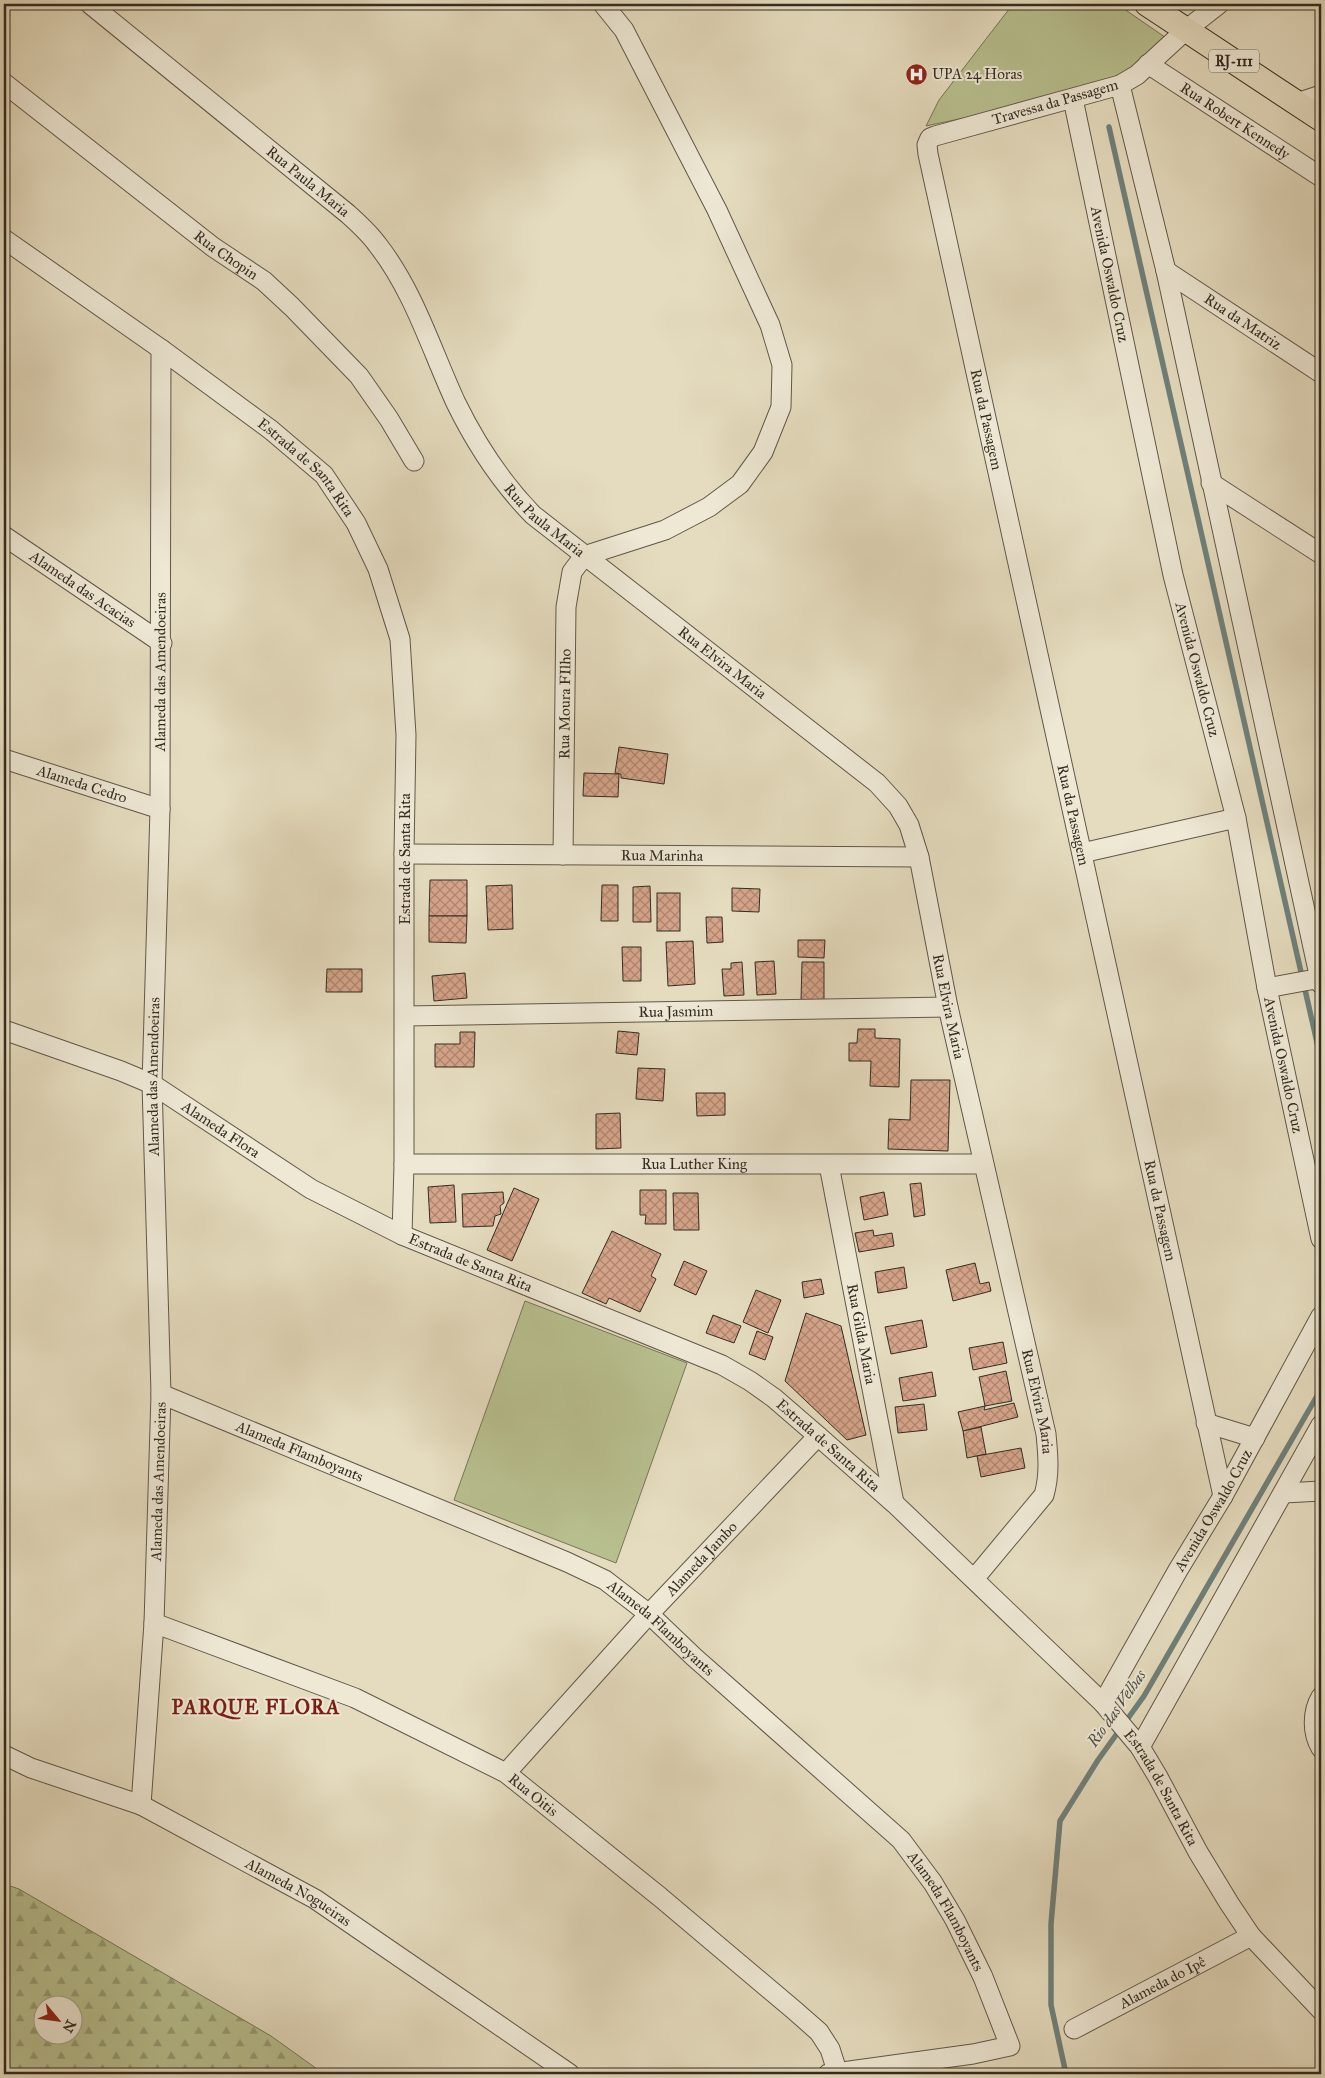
<svg xmlns="http://www.w3.org/2000/svg" width="1325" height="2078" viewBox="0 0 1325 2078" font-family="'IM FELL Great Primer',serif">
	<style>
		.forest { fill: url(#forest-firs); stroke: #767658; fill-rule: evenodd }
		.park { fill: #b8bf8f; stroke: #767658 }
		.lines { fill: none; stroke-linecap: round; stroke-linejoin: round }
		.stream { stroke: #6f817c; stroke-width: 5.5 }
		.building { fill: url(#building-cross-hatch); stroke: #342c22 }
		.minor-casing { stroke: #605849; stroke-width: 21 }
		.major-casing { stroke: #342c22; stroke-width: 26 }
		.minor { stroke: #eee8d5; stroke-width: 19 }
		.major { stroke: #e5dcbf; stroke-width: 24 }
		.labels { text-anchor: middle; stroke-width: 4; stroke-linejoin: round; paint-order: stroke }
		.shield { fill: #eee8d5; stroke: #6c6458; stroke-width: 1 }
		.shield-label { font-size: 14px; font-weight: bold; fill: #342c22 }
		.poi-label { font-size: 15px; fill: #342c22; stroke: #eee8d5; text-anchor: start }
		.street-label { font-size: 15px; fill: #342c22; stroke: #eee8d5 }
		.water-label { font-size: 16px; font-style: italic; fill: #4d5048; stroke: #eee8d5 }
		.district-label { font-size: 20px; font-weight: bold; letter-spacing: 1px; fill: #7a1f14; stroke: #eee8d5 }
	</style>
	<defs>
		<pattern id="forest-firs" width="22" height="20" patternUnits="userSpaceOnUse" patternTransform="scale(1.25)"><rect width="22" height="20" fill="#b8bf8f"/><path d="M5 1l3.5 6h-7zM16 11l3.5 6h-7z" fill="#969b74"/></pattern>
		<pattern id="building-cross-hatch" width="8" height="8" patternUnits="userSpaceOnUse" patternTransform="scale(1.25)"><rect width="8" height="8" fill="#d6a48a"/><path d="M0 0l8 8M0 8l8-8" fill="none" stroke="#ae8670"/></pattern>
	</defs>
	<rect width="100%" height="100%" fill="#e5dcbf"/>
	<filter id="stains"><feTurbulence type="fractalNoise" baseFrequency=".004" numOctaves="4"/><feColorMatrix values="0 0 0 0 .2 0 0 0 0 .09 0 0 0 0 .02 0 0 0 .5 -.17"/></filter>
	<radialGradient id="worn" r=".72"><stop offset=".6" stop-color="#630" stop-opacity="0"/><stop offset="1" stop-color="#630" stop-opacity=".3"/></radialGradient>
	<!-- forest -->
	<path class="forest" d="M4,1884L19,1889L271,2036L324,2074H4ZM42,2006H72V2036H42Z"/>
	<!-- park -->
	<g class="park">
		<path d="M1013,4H1117L1172,42L1120,85L926,126L939,100Z"/>
		<path d="M525,1301L687,1363L616,1563L454,1500Z"/>
	</g>
	<g class="lines">
		<!-- stream -->
		<g class="stream">
			<path d="M1109,127L1321,1060"/>
			<path d="M1066,2074L1051,2005V1924L1060,1821L1098,1760L1144,1696L1321,1389"/>
		</g>
	</g>
	<!-- building -->
	<g class="building">
		<path d="M619,747L668,754L664,784L621,778V774L615,773Z"/>
		<path d="M584,773L619,774L618,797L583,796Z"/>
		<path d="M430,880H467V916H429Z"/>
		<path d="M512,885L513,929L488,930L486,886Z"/>
		<path d="M602,885H618V921H601Z"/>
		<path d="M650,886L651,922H633V887Z"/>
		<path d="M732,888L760,889L759,912L732,911Z"/>
		<rect x="657" y="893" width="23" height="38"/>
		<path d="M429,916H467L466,943L429,942Z"/>
		<path d="M706,917H722L723,942L707,943Z"/>
		<path d="M798,940H825L824,958L798,957Z"/>
		<path d="M693,941L695,984L668,986L666,942Z"/>
		<path d="M622,947H641V981H623Z"/>
		<path d="M774,961L776,994L757,995L755,962Z"/>
		<path d="M742,962L744,995L724,996L722,969H731V963Z"/>
		<path d="M802,962H824V1001H801Z"/>
		<path d="M327,969H362V992H326Z"/>
		<path d="M465,973L467,998L434,1001L432,976Z"/>
		<path d="M858,1029H875V1038L900,1039L899,1087L870,1086L871,1061H849V1043H857Z"/>
		<path d="M618,1031L639,1033L637,1055L616,1053Z"/>
		<path d="M460,1032H475L474,1067H435V1044H460Z"/>
		<path d="M638,1068L665,1069L663,1101L636,1099Z"/>
		<path d="M911,1080H950L948,1151L888,1149L889,1119L910,1120Z"/>
		<path d="M696,1093H725V1115L697,1116Z"/>
		<path d="M620,1113L621,1148L596,1149V1114Z"/>
		<path d="M921,1183L925,1215L914,1217L910,1184Z"/>
		<path d="M454,1185L456,1222L430,1223L428,1187Z"/>
		<path d="M514,1188L539,1199L512,1261L487,1250Z"/>
		<path d="M640,1190H666V1224H645L646,1215H640Z"/>
		<path d="M503,1192L504,1203L500,1206L501,1214L495,1216L493,1226L463,1227L462,1194Z"/>
		<path d="M884,1192L888,1215L864,1220L860,1197Z"/>
		<path d="M673,1193H698L699,1230H674Z"/>
		<path d="M873,1230L874,1236L892,1233L894,1246L859,1252L855,1233Z"/>
		<path d="M612,1231L661,1254L651,1276L656,1279L640,1312L609,1298L606,1304L582,1293Z"/>
		<path d="M684,1261L707,1271L696,1295L674,1285Z"/>
		<path d="M975,1263L980,1284L989,1282L991,1291L953,1301L946,1270Z"/>
		<path d="M904,1267L907,1288L878,1293L875,1272Z"/>
		<path d="M821,1279L824,1294L804,1298L802,1282Z"/>
		<path d="M756,1290L781,1300L768,1333L743,1322Z"/>
		<path d="M806,1313L841,1326L866,1435L847,1440L785,1381Z"/>
		<path d="M713,1315L741,1326L734,1343L706,1333Z"/>
		<path d="M922,1320L927,1347L891,1354L885,1327Z"/>
		<path d="M757,1331L773,1337L765,1360L749,1354Z"/>
		<path d="M1003,1342L1007,1363L973,1370L969,1348Z"/>
		<path d="M1006,1371L1012,1401L985,1406L979,1377Z"/>
		<path d="M932,1372L936,1396L903,1401L899,1378Z"/>
		<path d="M1014,1403L1018,1417L963,1431L958,1412L985,1406L984,1410Z"/>
		<path d="M924,1404L927,1430L898,1433L895,1407Z"/>
		<path d="M981,1427L986,1454L967,1458L963,1431Z"/>
		<path d="M1021,1448L1025,1468L981,1477L977,1456Z"/>
	</g>
	<g class="lines">
		<defs>
			<g id="minor">
				<path id="s1" d="M90,4L348,214C358,223 369,233 377,244C414,291 431,349 456,403C476,444 501,482 533,515L877,783L898,806L909,825L919,857L948,1007L1046,1434C1048,1455 1050,1474 1044,1495L974,1579"/>
				<path id="s2" d="M1219,4L1187,29L1137,75L1120,85L935,136L930,138L927,145L928,154L1223,1496"/>
				<path id="s3" d="M1148,64L1321,177"/>
				<path id="s4" d="M4,83L213,247L264,281L292,307L359,376L389,419L414,461"/>
				<path d="M1120,85L1166,271L1321,984"/>
				<path id="s5" d="M1073,99L1173,575L1236,818L1267,988L1321,1239"/>
				<path d="M1297,103L1321,95"/>
				<path id="s6" d="M4,239L161,349L271,430L324,475L356,523L378,569L400,639L406,735L404,854V1164L402,1235"/>
				<path id="s7" d="M1166,271L1321,373"/>
				<path d="M1211,483L1321,554"/>
				<path id="s8" d="M4,536L162,643"/>
				<path d="M584,556L665,530L709,507L740,484L763,452L781,407L782,365L770,325L717,210L624,30L603,4"/>
				<path id="s9" d="M4,759L160,809"/>
				<path d="M1082,853L1236,818"/>
				<path id="s10" d="M404,854L919,857"/>
				<path id="s11" d="M563,855L566,607L572,572L584,556"/>
				<path d="M1267,988L1321,978"/>
				<path id="s12" d="M405,1016L948,1007"/>
				<path id="s13" d="M4,1030L121,1071L152,1084L311,1189L402,1235L722,1365L750,1381L774,1398L818,1436L894,1503L1103,1703L1140,1747L1158,1777L1198,1852L1229,1903L1251,1936L1321,2010"/>
				<path id="s14" d="M404,1164H983"/>
				<path id="s15" d="M829,1165L894,1503"/>
				<path id="s16" d="M161,1394L567,1562L605,1580L649,1614L694,1657L901,1840L933,1883L955,1920L983,1977L1010,2046L973,2054L828,2074"/>
				<path d="M1206,1423L1255,1438"/>
				<path d="M1284,1493L1321,1491"/>
				<path id="s17" d="M154,1623L355,1698L506,1773L660,1897L794,2010L819,2032L830,2049L838,2074"/>
				<path d="M1321,1697C1312,1712 1312,1733 1321,1748"/>
				<path id="s18" d="M1103,1703L1178,1570L1223,1496L1321,1316"/>
				<path d="M1140,1747L1321,1425"/>
				<path id="s19" d="M4,1755L31,1768L141,1805L315,1899L570,2074"/>
				<path id="s20" d="M506,1773L649,1614L818,1436"/>
				<path id="s21" d="M141,1805L154,1623L161,1394L152,1084L160,809L161,349"/>
				<path id="s22" d="M1074,2029L1251,1936"/>
			</g>
			<path id="major" d="M1147,4L1321,119"/>
		</defs>
		<!-- minor casing -->
		<use href="#minor" class="minor-casing"/>
		<!-- major casing -->
		<use href="#major" class="major-casing"/>
		<!-- minor -->
		<use href="#minor" class="minor"/>
		<!-- major -->
		<use href="#major" class="major"/>
	</g>
	<!-- icons -->
	<defs>
		<symbol id="hospital-disc" viewBox="-11 -11 22 22"><circle r="9.5" fill="#8f2418" stroke="#eee8d5"/><path d="M-5-5h3v3.5h4V-5h3V5h-3V1.5h-4V5h-3Z" fill="#fff"/></symbol>
	</defs>
	<g fill-rule="evenodd">
		<use href="#hospital-disc" x="904" y="62" width="25" height="25"/>
	</g>
	<g class="labels">
		<!-- shield labels -->
		<rect class="shield" x="1209" y="49.5" width="50" height="23" rx="4"/>
		<g class="shield-label">
			<text x="1234" y="66">RJ-111</text>
		</g>
		<!-- poi labels -->
		<g class="poi-label">
			<text x="932" y="79">UPA 24 Horas</text>
		</g>
		<!-- street labels -->
		<g class="street-label">
			<text transform="translate(1055 102) rotate(-16)" y="5">Travessa da Passagem</text>
			<text dy="5" stroke="none"><textPath href="#s3" startOffset="104">Rua Robert Kennedy</textPath></text>
			<text dy="5" stroke="none"><textPath href="#s1" startOffset="281">Rua Paula Maria</textPath></text>
			<text dy="5" stroke="none"><textPath href="#s4" startOffset="281">Rua Chopin</textPath></text>
			<text dy="5" stroke="none"><textPath href="#s5" startOffset="179">Avenida Oswaldo Cruz</textPath></text>
			<text dy="5" stroke="none"><textPath href="#s7" startOffset="92">Rua da Matriz</textPath></text>
			<text dy="5" stroke="none"><textPath href="#s2" startOffset="614">Rua da Passagem</textPath></text>
			<text dy="5" stroke="none"><textPath href="#s6" startOffset="380">Estrada de Santa Rita</textPath></text>
			<text dy="5" stroke="none"><textPath href="#s1" startOffset="701">Rua Paula Maria</textPath></text>
			<text dy="5" stroke="none"><textPath href="#s8" startOffset="95">Alameda das Acacias</textPath></text>
			<text dy="5" stroke="none"><textPath href="#s1" startOffset="929">Rua Elvira Maria</textPath></text>
			<text dy="5" stroke="none"><textPath href="#s5" startOffset="584">Avenida Oswaldo Cruz</textPath></text>
			<text dy="5" stroke="none"><textPath href="#s21" startOffset="1134">Alameda das Amendoeiras</textPath></text>
			<text dy="5" stroke="none"><textPath href="#s11" startOffset="151">Rua Moura FIlho</textPath></text>
			<text dy="5" stroke="none"><textPath href="#s9" startOffset="82">Alameda Cedro</textPath></text>
			<text dy="5" stroke="none"><textPath href="#s2" startOffset="1019">Rua da Passagem</textPath></text>
			<text dy="5" stroke="none"><textPath href="#s10" startOffset="258">Rua Marinha</textPath></text>
			<text transform="translate(405 859) rotate(-90)" y="5">Estrada de Santa Rita</text>
			<text dy="5" stroke="none"><textPath href="#s1" startOffset="1364">Rua Elvira Maria</textPath></text>
			<text dy="5" stroke="none"><textPath href="#s12" startOffset="271">Rua Jasmim</textPath></text>
			<text dy="5" stroke="none"><textPath href="#s5" startOffset="989">Avenida Oswaldo Cruz</textPath></text>
			<text dy="5" stroke="none"><textPath href="#s21" startOffset="729">Alameda das Amendoeiras</textPath></text>
			<text dy="5" stroke="none"><textPath href="#s13" startOffset="240">Alameda Flora</textPath></text>
			<text dy="5" stroke="none"><textPath href="#s14" startOffset="290">Rua Luther King</textPath></text>
			<text dy="5" stroke="none"><textPath href="#s2" startOffset="1424">Rua da Passagem</textPath></text>
			<text dy="5" stroke="none"><textPath href="#s13" startOffset="524">Estrada de Santa Rita</textPath></text>
			<text dy="5" stroke="none"><textPath href="#s15" startOffset="172">Rua Gilda Maria</textPath></text>
			<text dy="5" stroke="none"><textPath href="#s1" startOffset="1769">Rua Elvira Maria</textPath></text>
			<text dy="5" stroke="none"><textPath href="#s13" startOffset="929">Estrada de Santa Rita</textPath></text>
			<text dy="5" stroke="none"><textPath href="#s16" startOffset="150">Alameda Flamboyants</textPath></text>
			<text dy="5" stroke="none"><textPath href="#s21" startOffset="324">Alameda das Amendoeiras</textPath></text>
			<text dy="5" stroke="none"><textPath href="#s18" startOffset="222">Avenida Oswaldo Cruz</textPath></text>
			<text dy="5" stroke="none"><textPath href="#s20" startOffset="290">Alameda Jambo</textPath></text>
			<text dy="5" stroke="none"><textPath href="#s16" startOffset="555">Alameda Flamboyants</textPath></text>
			<text dy="5" stroke="none"><textPath href="#s13" startOffset="1409">Estrada de Santa Rita</textPath></text>
			<text dy="5" stroke="none"><textPath href="#s17" startOffset="418">Rua Oitis</textPath></text>
			<text dy="5" stroke="none"><textPath href="#s19" startOffset="326">Alameda Nogueiras</textPath></text>
			<text dy="5" stroke="none"><textPath href="#s16" startOffset="960">Alameda Flamboyants</textPath></text>
			<text dy="5" stroke="none"><textPath href="#s22" startOffset="100">Alameda do Ipê</textPath></text>
		</g>
		<!-- water labels -->
		<g class="water-label">
			<text transform="translate(1116 1708) rotate(-55)" y="6">Rio das Velhas</text>
		</g>
		<!-- district labels -->
		<g class="district-label">
			<text x="256" y="1714">PARQUE FLORA</text>
		</g>
	</g>
	<!-- margin -->
	<rect width="1325" height="2078" fill="none" stroke="#e5dcbf" stroke-width="20"/>
	<rect x="5" y="5" width="1315" height="2068" fill="none" stroke="#342c22" stroke-width="2.5"/>
	<rect x="10" y="10" width="1305" height="2058" fill="none" stroke="#342c22"/>
	<!-- north arrow -->
	<g transform="translate(58 2020) rotate(119)"><circle r="24" fill="#eee8d5" stroke="#a49d8d"/>
	<path d="M0-4L9 19L0 12L-9 19Z" fill="#8f2418"/>
	<text y="-8" font-size="14" font-weight="bold" text-anchor="middle" fill="#342c22">N</text>
	</g>
	<rect width="100%" height="100%" filter="url(#stains)"/>
	<rect width="100%" height="100%" fill="url(#worn)"/>
</svg>
